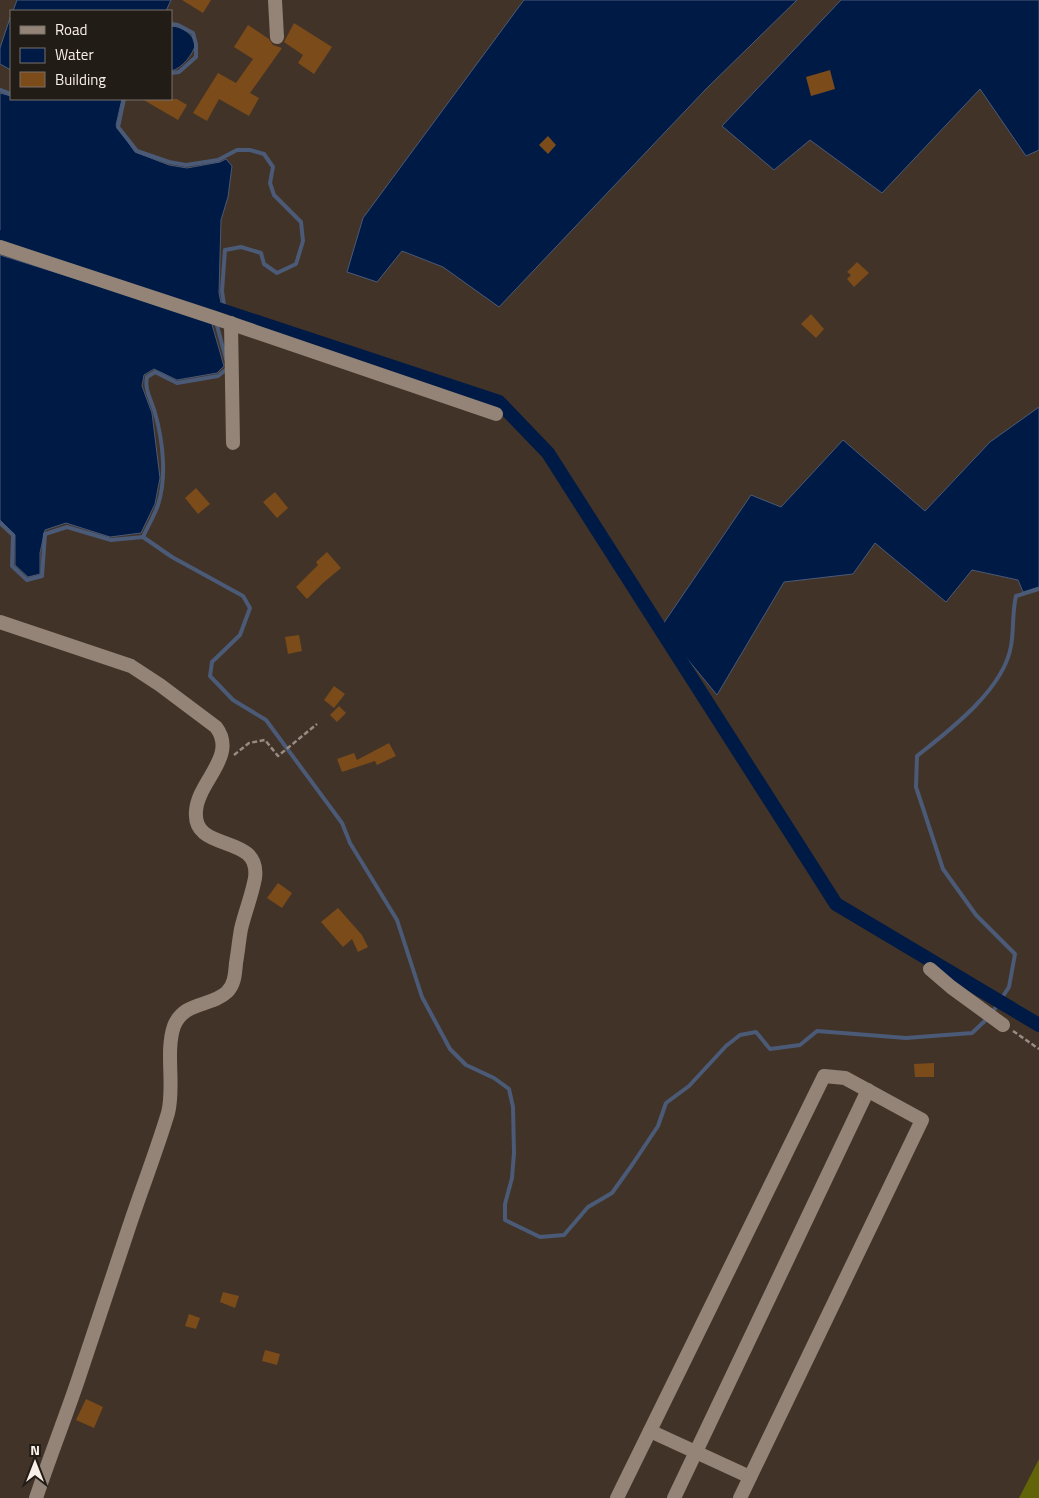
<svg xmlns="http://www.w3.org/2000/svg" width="1039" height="1498" viewBox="0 0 1039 1498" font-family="'Titillium Web',sans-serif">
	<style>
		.green { fill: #616407 }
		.water { fill: #001a46; stroke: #4a5a77 }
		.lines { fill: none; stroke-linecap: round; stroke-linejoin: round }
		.stream { stroke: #4a5a77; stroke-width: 4 }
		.canal { stroke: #001a46; stroke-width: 14 }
		.building { fill: #7c4b1a }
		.path { stroke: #978b82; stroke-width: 2.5; stroke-dasharray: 5 2.5; stroke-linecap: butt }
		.minor { stroke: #938477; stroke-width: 14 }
	</style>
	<rect width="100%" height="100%" fill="#413328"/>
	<!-- green -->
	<path class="green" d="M1039,1459V1498H1019Z"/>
	<!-- water -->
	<g class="water">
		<path d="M17,0H171L166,11H13Z"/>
		<path d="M524,0H797L706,89L499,307L443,267L402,251L377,282L347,272L363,218Z"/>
		<path d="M841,0H1039V150L1026,156L980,89L882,193L810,140L774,170L722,126Z"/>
		<path d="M11,15V70L0,64V48Z"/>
		<path d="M171,26C184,27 191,33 196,44C192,55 183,68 171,71Z"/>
		<path d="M0,93L11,96V99H122L116,125L135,152L169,165L187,168L220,162L226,159L232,166L228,197L221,220L219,293L222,308L0,235Z"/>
		<path d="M0,255L211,321L224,366L217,373L177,380L154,369L144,375L142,386L152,413L160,478L155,504L141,533L110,537L66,523L45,530L40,553V574L28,577L15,565V535L0,520Z"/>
		<path d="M1039,407V587L1023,592L1018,580L972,570L946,602L875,543L853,574L784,582L717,695L661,627L751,495L781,507L843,440L925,511L990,442Z"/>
	</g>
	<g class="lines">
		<!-- stream -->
		<g class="stream">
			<path d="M171,24L178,25L193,33L196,44V57L179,72L171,73"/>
			<path d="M0,90L11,94"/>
			<path d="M124,99L118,127L137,151L169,162L186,165L218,160L237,150H250L264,154L273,167L270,183L274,195L301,222L303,241L296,264L277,273L264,264L261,253L241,247L225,250L222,291L225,312L220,317"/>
			<path d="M216,322L226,359"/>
			<path d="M0,523L13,535L12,566L27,580L42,576L45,534L67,527L111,540L143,537L172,557L243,596L250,608L240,635L212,662L210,676L233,700L266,720L342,823L350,843L397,920L422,997L450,1049L466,1065L494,1078L509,1089L513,1107L514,1153L512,1178L505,1204V1220L540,1237L564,1235L588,1207L612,1193L632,1165L658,1126L666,1103L689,1086L726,1046L740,1035L756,1032L770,1049L800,1045L817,1031L906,1038L972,1033L988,1018"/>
			<path d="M143,537C148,526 154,516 158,505C167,477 163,441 155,413C152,401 144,390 147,377L155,372L177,383L218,376L228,368"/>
			<path d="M992,1013L1009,987L1015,954L976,915L943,869L916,787L917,756C950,730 1004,689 1011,646C1014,630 1012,613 1016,596L1039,589"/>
		</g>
		<!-- canal -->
		<path class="canal" d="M0,237L499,402L548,453L836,904L1039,1025"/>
	</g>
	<!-- building -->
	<g class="building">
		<path d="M182,0H211L203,13Z"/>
		<path d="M294,23L332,47L314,74L298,63L303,55L284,42Z"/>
		<path d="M248,25L269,39L273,45L282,48L250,93L259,98L249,116L219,99L207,121L193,113L218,73L236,83L253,59L234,47Z"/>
		<path d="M830,70L835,89L811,96L806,77Z"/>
		<path d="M142,99H177L187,105L178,120Z"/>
		<path d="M548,136L556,145L548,154L539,145Z"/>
		<path d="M857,262L869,273L854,287L847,279L851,275L847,272Z"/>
		<path d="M811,314L824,329L816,338L801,324Z"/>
		<path d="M196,488L210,504L198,514L185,498Z"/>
		<path d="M275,492L288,508L277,518L263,502Z"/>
		<path d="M327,552L341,568L323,583L307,599L296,587L318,565L316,562Z"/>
		<path d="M299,635L302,651L288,654L285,637Z"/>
		<path d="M334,686L345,694L334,708L324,700Z"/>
		<path d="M339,706L346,713L337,722L330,715Z"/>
		<path d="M389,743L396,756L377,765L375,761L342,772L337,759L354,753L357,760Z"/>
		<path d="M278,883L292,893L282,908L267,898Z"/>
		<path d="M338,908L362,935L368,947L358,952L352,939L343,947L321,922Z"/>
		<path d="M934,1063V1077H915L914,1064Z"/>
		<path d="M223,1292L239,1296L235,1308L220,1302Z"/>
		<path d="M189,1314L200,1318L196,1329L185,1326Z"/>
		<path d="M265,1350L280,1354L277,1365L262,1361Z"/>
		<path d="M86,1399L103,1407L94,1428L76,1420Z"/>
	</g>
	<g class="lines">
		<!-- path -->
		<g class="path">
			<path d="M234,755L249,743L265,740L278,756L317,724"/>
			<path d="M1013,1031L1039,1049"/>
		</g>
		<!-- minor -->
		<g class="minor">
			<path d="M275,0L277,37"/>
			<path d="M0,247L215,318L496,414"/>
			<path d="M231,323L233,443"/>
			<path d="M0,622L131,666L160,685L216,727C238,756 198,781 196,811C192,854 261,832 255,878C252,895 245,912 241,929C239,940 238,952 236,963C235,973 235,984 227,992C211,1007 184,1001 174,1026C165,1052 175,1087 168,1113C156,1153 140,1193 127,1233C110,1283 94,1333 77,1383C64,1421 49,1459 36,1498"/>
			<path d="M930,969L951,987L1003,1025"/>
			<path d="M650,1431L750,1477"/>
			<path d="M617,1498L824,1076L845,1078L922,1120L740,1498"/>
			<path d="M674,1498L868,1090"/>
		</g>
	</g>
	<!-- legend -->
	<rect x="10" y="10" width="162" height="90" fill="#221c17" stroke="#78706b"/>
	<rect x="20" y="26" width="25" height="8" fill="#938477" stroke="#78706b"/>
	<text x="55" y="35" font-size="15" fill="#f8efe8">Road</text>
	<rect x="20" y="48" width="25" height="15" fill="#001a46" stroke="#78706b"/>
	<text x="55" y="60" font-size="15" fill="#f8efe8">Water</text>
	<rect x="20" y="72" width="25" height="15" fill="#7c4b1a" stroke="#78706b"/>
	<text x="55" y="85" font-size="15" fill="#f8efe8">Building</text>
	<!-- north arrow -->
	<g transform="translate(35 1463)" stroke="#221c17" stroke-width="4" paint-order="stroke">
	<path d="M0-4L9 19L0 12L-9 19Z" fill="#f8efe8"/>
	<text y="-8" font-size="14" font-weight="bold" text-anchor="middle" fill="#f8efe8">N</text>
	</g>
</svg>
